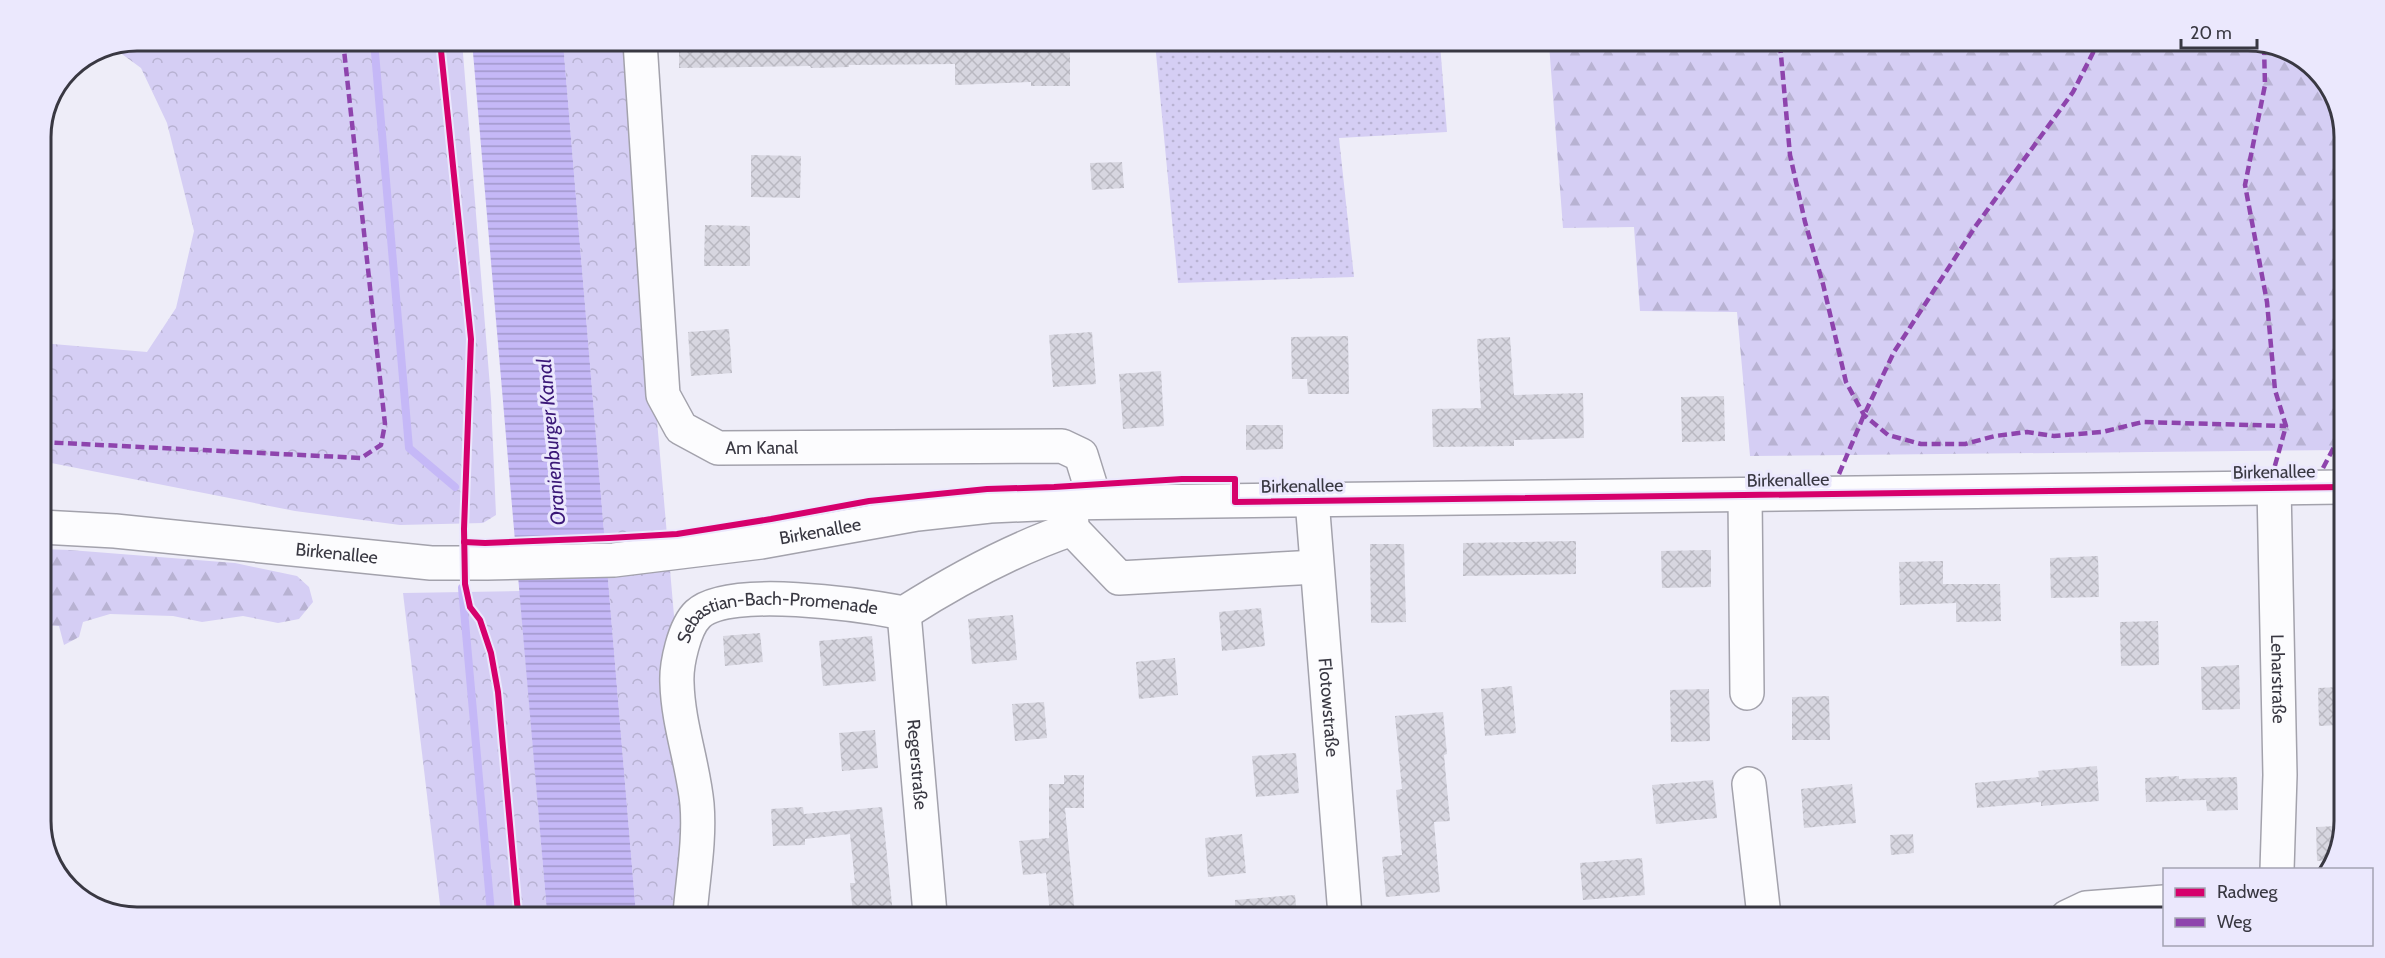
<svg xmlns="http://www.w3.org/2000/svg" width="2385" height="958" viewBox="0 0 2385 958" font-family="Cabin,sans-serif">
	<style>
		.grass { fill: url(#grass-dots) }
		.forest { fill: url(#forest-firs) }
		.park { fill: url(#park-crowns) }
		.water { fill: url(#water-rules) }
		.lines { fill: none; stroke-linecap: round; stroke-linejoin: round }
		.stream { stroke: #c5b8f7; stroke-width: 8 }
		.building { fill: url(#building-cross-hatch) }
		.minor-casing { stroke: #a3a2ac; stroke-width: 36 }
		.minor { stroke: #fcfcfe; stroke-width: 33 }
		.quiet { stroke: #8e44ad; stroke-width: 4.5; stroke-dasharray: 9 4.5; stroke-linecap: butt }
		.cycleway-casing { stroke: #ebe8fd; stroke-width: 10 }
		.cycleway { stroke: #d6006c; stroke-width: 6 }
		.labels { text-anchor: middle; stroke-width: 6; stroke-linejoin: round; paint-order: stroke }
		.street-label { font-size: 18px; fill: #393842; stroke: #ebe8fd }
		.water-label { font-size: 20px; font-style: italic; fill: #3a1777; stroke: #ebe8fd }
		.rim { fill: none; stroke: #393842; stroke-width: 3 }
	</style>
	<defs>
		<pattern id="grass-dots" width="8" height="8" patternUnits="userSpaceOnUse" patternTransform="scale(1.5)"><rect width="8" height="8" fill="#d5cef4"/><path d="M2 2h.1M6 6h.1" fill="none" stroke="#b8b2d2" stroke-width="1.8" stroke-linecap="round"/></pattern>
		<pattern id="forest-firs" width="22" height="20" patternUnits="userSpaceOnUse" patternTransform="scale(1.5)"><rect width="22" height="20" fill="#d5cef4"/><path d="M5 1l3.5 6h-7zM16 11l3.5 6h-7z" fill="#b8b2d2"/></pattern>
		<pattern id="park-crowns" width="20" height="18" patternUnits="userSpaceOnUse" patternTransform="scale(1.5)"><rect width="20" height="18" fill="#d5cef4"/><path d="M2 6a3 3 0 1 1 6 0M12 15a3 3 0 1 1 6 0" fill="none" stroke="#b8b2d2"/></pattern>
		<pattern id="water-rules" width="6" height="5" patternUnits="userSpaceOnUse" patternTransform="scale(1.5)"><rect width="6" height="5" fill="#c5b8f7"/><path d="M0 2.5h6" fill="none" stroke="#a197ca"/></pattern>
		<pattern id="building-cross-hatch" width="8" height="8" patternUnits="userSpaceOnUse" patternTransform="scale(1.5)"><rect width="8" height="8" fill="#d7d6e0"/><path d="M0 0l8 8M0 8l8-8" fill="none" stroke="#b9b8c1"/></pattern>
	</defs>
	<rect width="100%" height="100%" fill="#eeedf8"/>
	<!-- grass -->
	<path class="grass" d="M1155,43L1440,44L1447,132L1339,138L1354,277L1178,283Z"/>
	<!-- forest -->
	<g class="forest">
		<path d="M1549,44L2280,46L2325,78L2344,130L2342,450L1750,456L1737,312L1640,311L1634,227L1563,228Z"/>
		<path d="M41,549L70,550L235,563L297,576L309,587L313,602L299,619L278,623L243,616L202,622L173,616L110,614L83,622L79,637L64,645L59,626L41,625Z"/>
	</g>
	<!-- park -->
	<g class="park">
		<path d="M137,41H462L491,399L496,515L483,523L400,525L295,511L41,461V343L147,352L176,308L194,231L167,123L141,68L115,49Z"/>
		<path d="M563,42H628L633,145L700,914H636Z"/>
		<path d="M520,591L547,913H441L403,593Z"/>
	</g>
	<!-- water -->
	<path class="water" d="M472,41L563,42L636,914L547,913Z"/>
	<g class="lines">
		<!-- stream -->
		<g class="stream">
			<path d="M374,41L409,448L455,487"/>
			<path d="M462,588L491,913"/>
		</g>
	</g>
	<!-- building -->
	<g class="building">
		<path d="M679,42L1070,43V86H1031V82L955,85V64L849,65V67L811,68L810,66L679,68Z"/>
		<path d="M751,155L801,156L800,198L751,197Z"/>
		<path d="M1122,162L1124,188L1092,190L1090,163Z"/>
		<path d="M705,225L750,226V266H704Z"/>
		<path d="M729,329L732,373L691,376L688,332Z"/>
		<path d="M1092,332L1096,384L1053,387L1049,335Z"/>
		<path d="M1348,336L1349,394H1308L1307,379H1292L1291,337Z"/>
		<path d="M1510,337L1514,395L1583,393L1584,438L1514,440V446L1433,447L1432,409L1481,408L1477,339Z"/>
		<path d="M1161,371L1164,426L1123,429L1119,374Z"/>
		<path d="M1724,396L1725,441L1682,442L1681,397Z"/>
		<path d="M1246,425H1283V449L1246,450Z"/>
		<path d="M1576,541V574L1463,576V543Z"/>
		<path d="M1370,544H1404L1406,622L1371,623Z"/>
		<path d="M1711,550V587L1662,588L1661,551Z"/>
		<path d="M2098,556L2099,597L2051,598L2050,558Z"/>
		<path d="M1943,561V584H2000L2001,621L1956,622V603L1900,605L1899,562Z"/>
		<path d="M1261,608L1265,646L1222,651L1219,612Z"/>
		<path d="M1013,615L1017,660L972,664L968,619Z"/>
		<path d="M2158,621L2159,665L2121,666L2120,622Z"/>
		<path d="M760,633L763,662L725,666L723,636Z"/>
		<path d="M872,636L876,681L823,686L819,641Z"/>
		<path d="M1175,658L1178,695L1139,699L1136,662Z"/>
		<path d="M2239,665L2240,709L2202,710L2201,667Z"/>
		<path d="M1512,686L1516,733L1485,736L1481,689Z"/>
		<path d="M2340,687V725L2319,726L2318,688Z"/>
		<path d="M1709,689L1710,741L1671,742L1670,690Z"/>
		<path d="M1829,696L1830,740H1792V697Z"/>
		<path d="M1044,702L1047,738L1015,741L1012,704Z"/>
		<path d="M1443,712L1447,754L1444,755L1450,821L1434,822L1440,892L1386,897L1382,857L1402,855L1396,790L1402,789L1395,716Z"/>
		<path d="M875,730L878,768L842,771L839,733Z"/>
		<path d="M1296,753L1299,793L1256,797L1252,756Z"/>
		<path d="M2097,766L2099,801L2041,806V802L1977,808L1975,783L2039,777L2038,771Z"/>
		<path d="M1064,775H1084V808H1065L1075,915H1050L1046,873L1023,875L1019,841L1049,838V784H1064Z"/>
		<path d="M2179,776V779L2237,777L2238,810L2207,811L2206,800L2146,802L2145,778Z"/>
		<path d="M1713,780L1717,818L1656,824L1652,785Z"/>
		<path d="M1852,784L1856,823L1804,828L1801,789Z"/>
		<path d="M803,807L804,814L882,807L893,914H853L850,883H855L850,834L805,839V845L773,846L771,809Z"/>
		<path d="M2339,826V853L2334,860L2317,861L2316,827Z"/>
		<path d="M1242,834L1246,873L1208,877L1205,838Z"/>
		<path d="M1913,834L1914,853L1891,855L1890,835Z"/>
		<path d="M1642,858L1645,895L1583,900L1580,863Z"/>
		<path d="M1295,895L1297,915H1235V900Z"/>
	</g>
	<g class="lines">
		<defs>
			<g id="minor">
				<path id="s1" d="M640,42L663,395L681,428L718,448L1062,446L1081,455L1090,484L1091,502"/>
				<path id="s2" d="M2274,487L2280,775L2277,870"/>
				<path d="M1745,496L1747,693"/>
				<path id="s3" d="M1312,500L1345,915"/>
				<path id="s4" d="M41,527L115,531L431,563H487L614,560L761,542L917,514L990,506L1059,503L2342,487"/>
				<path d="M1072,529L1119,578L1316,567"/>
				<path id="s5" d="M904,613L930,914"/>
				<path d="M1749,784L1764,916"/>
				<path id="s6" d="M690,914C693,877 700,841 697,804C693,763 678,724 677,683C676,665 684,627 698,614C729,585 862,605 904,613C956,580 1013,549 1072,529L1071,503"/>
				<path d="M2067,917L2086,908L2164,902"/>
			</g>
		</defs>
		<!-- minor casing -->
		<use href="#minor" class="minor-casing"/>
		<!-- minor -->
		<use href="#minor" class="minor"/>
		<!-- quiet -->
		<g class="quiet">
			<path d="M1780,44L1790,155L1805,222L1823,284L1846,382L1864,415L1888,435L1921,444H1965L1995,436L2027,432L2054,436L2102,432L2143,422L2286,426"/>
			<path d="M2264,46L2265,85L2245,185L2267,302L2275,390L2286,426L2274,469V487"/>
			<path d="M41,442L361,458L381,445L385,424L343,41"/>
			<path d="M2323,468L2342,432"/>
			<path d="M1839,474L1864,415L1894,352L1975,227L2073,92L2097,45"/>
		</g>
		<defs>
			<g id="cycleway">
				<path d="M440,41L471,339L464,529L465,584L470,607L480,620L491,653L498,692L518,913"/>
				<path d="M464,542L485,543L609,538L677,534L771,519L869,501L987,489L1054,487L1182,479H1235V502L2342,487"/>
			</g>
		</defs>
		<!-- cycleway casing -->
		<use href="#cycleway" class="cycleway-casing"/>
		<!-- cycleway -->
		<use href="#cycleway" class="cycleway"/>
	</g>
	<g class="labels">
		<!-- street labels -->
		<g class="street-label">
			<text dy="6" stroke="none"><textPath href="#s1" startOffset="477">Am Kanal</textPath></text>
			<text transform="translate(2274 472) rotate(-1)" y="6">Birkenallee</text>
			<text transform="translate(1788 480) rotate(-1)" y="6">Birkenallee</text>
			<text transform="translate(1302 486) rotate(-1)" y="6">Birkenallee</text>
			<text dy="6" stroke="none"><textPath href="#s4" startOffset="783">Birkenallee</textPath></text>
			<text dy="6" stroke="none"><textPath href="#s4" startOffset="297">Birkenallee</textPath></text>
			<text dy="6" stroke="none"><textPath href="#s6" startOffset="382">Sebastian-Bach-Promenade</textPath></text>
			<text dy="6" stroke="none"><textPath href="#s2" startOffset="192">Leharstraße</textPath></text>
			<text dy="6" stroke="none"><textPath href="#s3" startOffset="208">Flotowstraße</textPath></text>
			<text dy="6" stroke="none"><textPath href="#s5" startOffset="152">Regerstraße</textPath></text>
		</g>
		<!-- water labels -->
		<g class="water-label">
			<text transform="translate(551 442) rotate(-95)" y="7">Oranienburger Kanal</text>
		</g>
	</g>
	<!-- crop -->
	<path d="M0 0H2385V958H0ZM137 51H2248A86 86 0 0 1 2334 137V821A86 86 0 0 1 2248 907H137A86 86 0 0 1 51 821V137A86 86 0 0 1 137 51Z" fill="#ebe8fd" fill-rule="evenodd"/>
	<path class="rim" d="M137 51H2248A86 86 0 0 1 2334 137V821A86 86 0 0 1 2248 907H137A86 86 0 0 1 51 821V137A86 86 0 0 1 137 51Z"/>
	<!-- legend -->
	<rect x="2163" y="868" width="210" height="78" fill="#ebe8fd" stroke="#a4a2b2" stroke-width="1.5"/>
	<rect x="2175" y="888" width="30" height="9" fill="#d6006c" stroke="#a4a2b2" stroke-width="1.5"/>
	<text x="2217" y="898" font-size="18" fill="#393842">Radweg</text>
	<rect x="2175" y="918" width="30" height="9" fill="#8e44ad" stroke="#a4a2b2" stroke-width="1.5"/>
	<text x="2217" y="928" font-size="18" fill="#393842">Weg</text>
	<!-- scale -->
	<path d="M2181 39v9h76v-9" fill="none" stroke="#393842" stroke-width="3"/>
	<text x="2190" y="39" font-size="18" fill="#393842" stroke="#ebe8fd" stroke-width="4.5" paint-order="stroke">20 m</text>
</svg>
